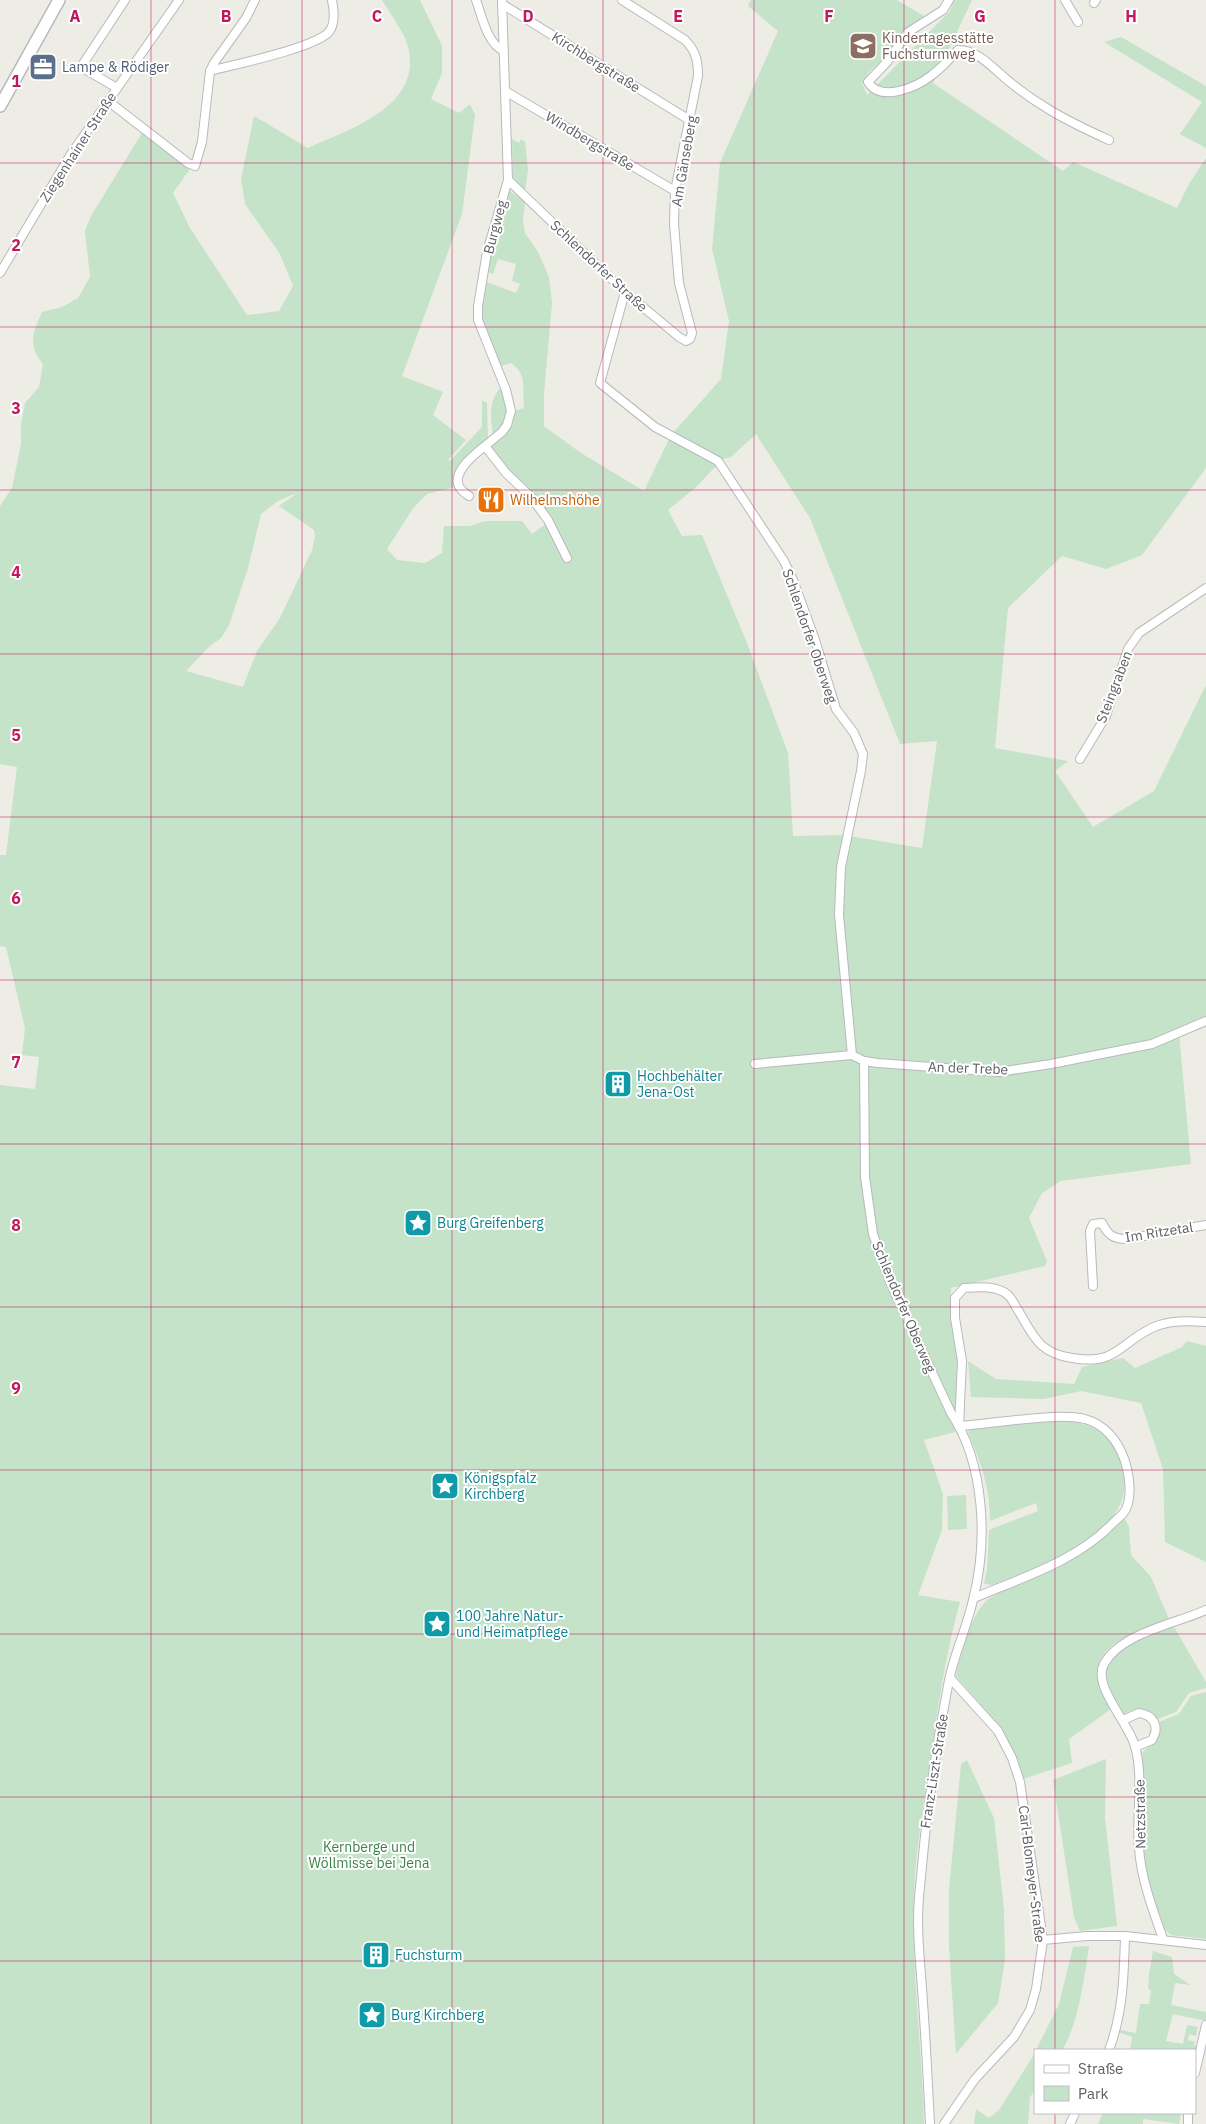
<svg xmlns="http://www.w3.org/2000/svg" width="1206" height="2124" viewBox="0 0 1206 2124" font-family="'IBM Plex Sans',sans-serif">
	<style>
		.green { fill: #c4e3c8; fill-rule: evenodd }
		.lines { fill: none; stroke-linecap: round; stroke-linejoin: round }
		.street-casing { stroke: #b7b9bd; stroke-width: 10 }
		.secondary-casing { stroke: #b8babf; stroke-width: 14 }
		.street { stroke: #fff; stroke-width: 8 }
		.secondary { stroke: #fff; stroke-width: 11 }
		.grid { fill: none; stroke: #c2185b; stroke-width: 1; stroke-opacity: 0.55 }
		.labels { text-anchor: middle; stroke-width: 4; stroke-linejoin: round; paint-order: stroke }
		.education-label { font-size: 14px; fill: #785e54; stroke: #fff; text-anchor: start }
		.street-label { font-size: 14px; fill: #5d5f64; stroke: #fff }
		.service-label { font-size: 14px; fill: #4e5e75; stroke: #fff; text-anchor: start }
		.food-label { font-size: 14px; fill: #c56008; stroke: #fff; text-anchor: start }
		.culture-label { font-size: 14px; fill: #0d838f; stroke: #fff; text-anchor: start }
		.park-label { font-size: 14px; fill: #3e824b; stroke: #fff }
		.grid-label { font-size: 16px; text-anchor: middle; font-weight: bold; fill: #c2185b; stroke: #fff; stroke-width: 4; stroke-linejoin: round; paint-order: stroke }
	</style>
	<rect width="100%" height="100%" fill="#eeede5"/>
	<!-- green -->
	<g class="green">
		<path d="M382,0H420L442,46V73L431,99L459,113L470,104L475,115L462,214L402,376L443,392L433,415L466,440L448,460L450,461L482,427V400L487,403L488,438C475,449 456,469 455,487L427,494L414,507L387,549L397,560L425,563L442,553L444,526H470L485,521H522L532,534L550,521L490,448V445L510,427L514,411L524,408C522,390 528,374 511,363L500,366L483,328L479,308L484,281L516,293L520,284L512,281L516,264L498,259L493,274L485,271L507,193L510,191L525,202L523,220L525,233L538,252L549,277L552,303L544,394V426L581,453L644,491L669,439L717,465L695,488L668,510L682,536L702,535L747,643L788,753L793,836L843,835L922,848L937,741L900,744L810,518L756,434L731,457L723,459L673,433L721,379L729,321L712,249L720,163L778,31L748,6L751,0H897L924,16L898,37L886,56L868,73L862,83L867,95L950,11L954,0H972L933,83L1063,171L1073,162L1177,208L1189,184L1206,158V468L1142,555L1106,569L1062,556L1008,608L995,748L1068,761L1055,771L1093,827L1154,791L1206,685V1021L1179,1033L1191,1164L1061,1181L1042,1193L1029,1218L1047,1261L1045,1266L951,1288V1313L960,1362L955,1432L924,1440L943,1494L942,1530L918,1595L960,1602C945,1655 938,1708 930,1762C924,1804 916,1847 914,1890C911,1968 922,2046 924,2124H0V1085L35,1089L39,1057L22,1055L25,1028L6,947L0,946V855H6L17,767L0,764V506L12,488L21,444V425L25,403L39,387L43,364C27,344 33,333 42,312L62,307L78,298L90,277L85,231L91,216L142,133L190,169L173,193L190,228L247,315L279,311L293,286L280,254L245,204L241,179L254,116L308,148C350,129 423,106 408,47C406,35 389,12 382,0ZM299,492L279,506L314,530L315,536L312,550L280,618L257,651L243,687L186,671L210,646L221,638L229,625L248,568L261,514L278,501Z"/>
		<path d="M1121,37L1206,86V148L1180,134L1202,102L1104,42Z"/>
		<path d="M512,139L519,143L521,139L525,142L528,170L525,191L513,178Z"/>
		<path d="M499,389L504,390C510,413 510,418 493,436C491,417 488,405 499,389Z"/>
		<path d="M1187,1341L1206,1346V1562L1165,1542L1163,1469L1141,1403L1081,1391L1044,1399L971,1397L968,1361L996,1379L1074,1384L1082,1367L1123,1358L1135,1368L1182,1347Z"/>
		<path d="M1058,1421C1083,1421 1108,1429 1118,1454C1152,1531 1046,1564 993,1585L984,1584L987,1569L989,1530L1038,1511L1036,1503L990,1521C990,1487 981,1463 968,1432L971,1428Z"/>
		<path d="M966,1495L967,1529L948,1530L947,1496Z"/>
		<path d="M1125,1519L1129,1527L1131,1555L1151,1577L1169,1619C1147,1628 1097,1641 1098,1672C1098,1686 1105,1698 1111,1709L1069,1739L1072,1763L1023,1779L1003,1735L990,1715L956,1676C961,1654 970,1618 985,1602C995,1591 1041,1576 1057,1568C1083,1555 1104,1538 1125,1519Z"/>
		<path d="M1174,1627L1206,1682V1688L1189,1693L1176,1712L1158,1719C1149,1706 1137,1706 1124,1714C1117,1702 1107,1690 1106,1676C1103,1647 1154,1634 1174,1627Z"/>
		<path d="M1206,1692V1939L1171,1935L1165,1930C1156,1903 1143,1875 1142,1847C1141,1815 1146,1784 1142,1753C1151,1742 1163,1742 1159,1722L1179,1714L1191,1696Z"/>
		<path d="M1106,1759L1105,1818L1117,1926L1080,1931L1074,1917L1053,1780Z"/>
		<path d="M967,1760L994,1818L1004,1910L1005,1960L998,2003L956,2054L949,1946V1890L961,1764Z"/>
		<path d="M1089,1946C1085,1975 1078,2026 1062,2050H1036L1059,2004L1073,1947Z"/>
		<path d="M1153,1951L1172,1957L1174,1974L1190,1985L1175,1983L1171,2005L1206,2012V2021L1173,2014L1166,2041L1183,2044L1187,2025L1198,2027L1196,2036L1189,2034L1188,2040L1195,2042L1194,2045L1201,2047L1195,2060V2050H1130L1132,2037L1116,2031V2029L1136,2033L1140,2004H1149L1151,1990L1148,1989L1149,1974Z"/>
		<path d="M1035,2053V2090L1030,2097L1028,2124H974L976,2109L989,2118L999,2110Z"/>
		<path d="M1103,2113H1181L1179,2124L1143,2119V2124H1098Z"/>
	</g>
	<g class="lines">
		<defs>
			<g id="street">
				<path d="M476,0C482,16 487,44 504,51"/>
				<path d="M502,0L508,180L487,252L478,306V320L506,390L511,411L507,425L502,432L485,446L506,473L531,497L548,520L567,558"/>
				<path d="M949,0L943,10L907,33L888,61L868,82C881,103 917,87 932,75C942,68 950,58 958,50C974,50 986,61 997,71C1032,103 1067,121 1109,140"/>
				<path d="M1065,0L1078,22"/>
				<path d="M1094,3L1096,0"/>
				<path d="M502,4L691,121"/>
				<path d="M210,71C236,64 310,49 328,33C336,25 334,10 332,0"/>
				<path d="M117,88L81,67L125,0"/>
				<path d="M505,91L675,191"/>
				<path d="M108,101L188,163L195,166L202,142L210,71L214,63L246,18L255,0"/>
				<path d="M508,180L625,292L679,337L686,341L690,339L692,333L679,283L674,224L675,191L698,76C698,61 696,51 685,40L622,0"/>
				<path d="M0,273L71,154L179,0"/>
				<path d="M625,292L600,383L655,427L718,461L784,561L793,580L815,640L836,709L854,733L863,754L861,771L841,867L839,915L852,1055"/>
				<path d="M469,496C466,494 462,491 460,488C450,473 475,454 485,446"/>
				<path d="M1080,759L1106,716L1128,649L1139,633L1206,588"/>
				<path d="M864,1061L865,1177L873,1234L890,1282L951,1413C985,1464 988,1542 973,1600C967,1627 955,1652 949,1680C935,1752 925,1824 919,1897C916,1932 921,1968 923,2003C926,2043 928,2084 930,2124"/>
				<path d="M755,1064L852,1055L864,1061L878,1063L999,1072L1051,1064L1152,1044L1206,1021"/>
				<path d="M1093,1286L1090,1231L1093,1224L1102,1223C1108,1235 1113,1239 1127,1239L1206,1225"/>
				<path d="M959,1426L962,1361L955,1318V1298L964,1288C977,1287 997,1285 1008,1295C1011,1298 1014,1303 1016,1307C1033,1334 1037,1353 1072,1358C1117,1366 1120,1342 1154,1327C1170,1320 1188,1321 1206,1322"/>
				<path d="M959,1426C992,1424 1056,1412 1085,1419C1106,1425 1118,1441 1125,1461C1129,1475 1132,1495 1126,1509C1124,1514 1117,1519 1113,1523C1077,1561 1021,1578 974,1598"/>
				<path d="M1123,1720L1139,1713C1154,1715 1160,1727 1152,1740L1135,1747"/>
				<path d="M1163,1939C1153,1910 1141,1879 1139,1848C1136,1814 1144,1779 1135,1746C1129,1723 1092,1686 1104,1664C1121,1633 1175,1624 1206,1610"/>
				<path d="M1043,1940L1087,1936H1125L1206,1945"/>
				<path d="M1109,2050C1123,2013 1124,1975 1125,1936"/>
				<path d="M1195,2073L1206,2025"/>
				<path d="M944,2124L975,2079L1014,2037L1030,2010L1036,1989L1043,1940L1020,1782L1012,1758L998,1731L950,1678"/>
				<path d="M1070,2124L1075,2113"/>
				<path d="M1188,2124V2113"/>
			</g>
			<path id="secondary" d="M0,106L59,0"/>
		</defs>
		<!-- street casing -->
		<use href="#street" class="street-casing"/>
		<!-- secondary casing -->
		<use href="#secondary" class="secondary-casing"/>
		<!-- street -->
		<use href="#street" class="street"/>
		<!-- secondary -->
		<use href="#secondary" class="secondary"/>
	</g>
	<!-- grid -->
	<path class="grid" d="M151,0V2124M302,0V2124M452,0V2124M603,0V2124M754,0V2124M904,0V2124M1055,0V2050M0,163H1206M0,327H1206M0,490H1206M0,654H1206M0,817H1206M0,980H1206M0,1144H1206M0,1307H1206M0,1470H1206M0,1634H1206M0,1797H1206M0,1961H1206M1055,2113V2124"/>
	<!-- icons -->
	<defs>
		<symbol id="school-square" viewBox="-11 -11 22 22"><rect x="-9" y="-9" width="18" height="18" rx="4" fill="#8d6e63" stroke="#fff"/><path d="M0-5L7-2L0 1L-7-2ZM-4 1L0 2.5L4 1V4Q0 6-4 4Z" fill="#fff"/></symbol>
		<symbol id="office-square" viewBox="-11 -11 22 22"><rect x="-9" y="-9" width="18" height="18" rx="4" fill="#5c6f8a" stroke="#fff"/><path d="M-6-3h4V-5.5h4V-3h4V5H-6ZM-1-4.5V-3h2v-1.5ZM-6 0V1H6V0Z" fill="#fff"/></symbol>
		<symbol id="restaurant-square" viewBox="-11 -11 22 22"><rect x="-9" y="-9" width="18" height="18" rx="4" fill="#e8710a" stroke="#fff"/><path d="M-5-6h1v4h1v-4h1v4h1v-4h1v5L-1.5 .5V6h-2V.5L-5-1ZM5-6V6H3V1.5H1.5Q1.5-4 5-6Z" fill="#fff"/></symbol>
		<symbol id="building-square" viewBox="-11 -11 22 22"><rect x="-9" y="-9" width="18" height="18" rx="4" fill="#0f9aa8" stroke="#fff"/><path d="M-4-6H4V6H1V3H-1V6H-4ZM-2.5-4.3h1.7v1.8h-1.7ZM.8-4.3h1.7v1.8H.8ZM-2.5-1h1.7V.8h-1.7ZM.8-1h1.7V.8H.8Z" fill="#fff"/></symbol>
		<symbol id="sight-square" viewBox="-11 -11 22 22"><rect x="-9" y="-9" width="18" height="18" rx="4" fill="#0f9aa8" stroke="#fff"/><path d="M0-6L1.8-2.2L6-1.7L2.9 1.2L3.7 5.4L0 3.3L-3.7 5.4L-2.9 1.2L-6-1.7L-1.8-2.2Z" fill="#fff"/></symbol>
	</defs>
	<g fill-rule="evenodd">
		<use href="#school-square" x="847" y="30" width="32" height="32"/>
		<use href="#office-square" x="27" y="51" width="32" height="32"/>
		<use href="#restaurant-square" x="475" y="484" width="32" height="32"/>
		<use href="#building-square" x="602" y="1068" width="32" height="32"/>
		<use href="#sight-square" x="402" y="1207" width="32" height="32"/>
		<use href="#sight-square" x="429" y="1470" width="32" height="32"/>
		<use href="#sight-square" x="421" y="1608" width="32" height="32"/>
		<use href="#building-square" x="360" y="1939" width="32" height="32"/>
		<use href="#sight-square" x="356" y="1999" width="32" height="32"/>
	</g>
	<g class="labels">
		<!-- education labels -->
		<g class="education-label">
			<text x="882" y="43">Kindertagesstätte<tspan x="882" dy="16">Fuchsturmweg</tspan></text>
		</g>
		<!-- street labels -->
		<g class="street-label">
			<text transform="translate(596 62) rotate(32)" y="5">Kirchbergstraße</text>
			<text transform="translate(590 141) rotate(31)" y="5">Windbergstraße</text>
			<text transform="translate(78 147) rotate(-57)" y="5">Ziegenhainer Straße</text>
			<text transform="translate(684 161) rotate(-80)" y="5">Am Gänseberg</text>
			<text transform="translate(495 227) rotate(-75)" y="5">Burgweg</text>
			<text transform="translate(599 266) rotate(43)" y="5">Schlendorfer Straße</text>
			<text transform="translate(810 636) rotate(71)" y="5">Schlendorfer Oberweg</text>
			<text transform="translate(1114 687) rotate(-69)" y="5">Steingraben</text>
			<text transform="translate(968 1068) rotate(2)" y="5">An der Trebe</text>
			<text transform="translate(1159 1232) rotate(-9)" y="5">Im Ritzetal</text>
			<text transform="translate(904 1307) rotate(67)" y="5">Schlendorfer Oberweg</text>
			<text transform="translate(934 1771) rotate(-81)" y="5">Franz-Liszt-Straße</text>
			<text transform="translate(1140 1814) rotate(-91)" y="5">Netzstraße</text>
			<text transform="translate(1032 1874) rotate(83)" y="5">Carl-Blomeyer-Straße</text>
		</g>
		<!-- service labels -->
		<g class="service-label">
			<text x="62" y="72">Lampe &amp; Rödiger</text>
		</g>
		<!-- food labels -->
		<g class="food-label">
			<text x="510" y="505">Wilhelmshöhe</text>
		</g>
		<!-- culture labels -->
		<g class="culture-label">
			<text x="637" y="1081">Hochbehälter<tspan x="637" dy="16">Jena-Ost</tspan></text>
			<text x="437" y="1228">Burg Greifenberg</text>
			<text x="464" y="1483">Königspfalz<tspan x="464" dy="16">Kirchberg</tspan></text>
			<text x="456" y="1621">100 Jahre Natur-<tspan x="456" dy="16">und Heimatpflege</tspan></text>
			<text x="395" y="1960">Fuchsturm</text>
			<text x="391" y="2020">Burg Kirchberg</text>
		</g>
		<!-- park labels -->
		<g class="park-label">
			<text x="369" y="1852">Kernberge und<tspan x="369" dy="16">Wöllmisse bei Jena</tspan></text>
		</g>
	</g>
	<g class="grid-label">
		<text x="75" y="22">A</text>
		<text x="226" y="22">B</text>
		<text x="377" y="22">C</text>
		<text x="528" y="22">D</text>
		<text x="678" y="22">E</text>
		<text x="829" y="22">F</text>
		<text x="980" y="22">G</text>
		<text x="1131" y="22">H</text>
		<text x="16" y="87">1</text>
		<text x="16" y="251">2</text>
		<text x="16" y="414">3</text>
		<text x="16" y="578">4</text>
		<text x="16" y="741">5</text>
		<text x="16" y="904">6</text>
		<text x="16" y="1068">7</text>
		<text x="16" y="1231">8</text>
		<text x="16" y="1394">9</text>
	</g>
	<!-- legend -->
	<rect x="1034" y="2049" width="162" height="65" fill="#ffffff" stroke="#bebfc1"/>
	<rect x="1044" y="2065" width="25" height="8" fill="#ffffff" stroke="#bebfc1"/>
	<text x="1078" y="2074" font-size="15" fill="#5d5f64">Straße</text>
	<rect x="1044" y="2086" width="25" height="15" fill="#c4e3c8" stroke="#bebfc1"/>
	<text x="1078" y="2099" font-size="15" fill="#5d5f64">Park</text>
</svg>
